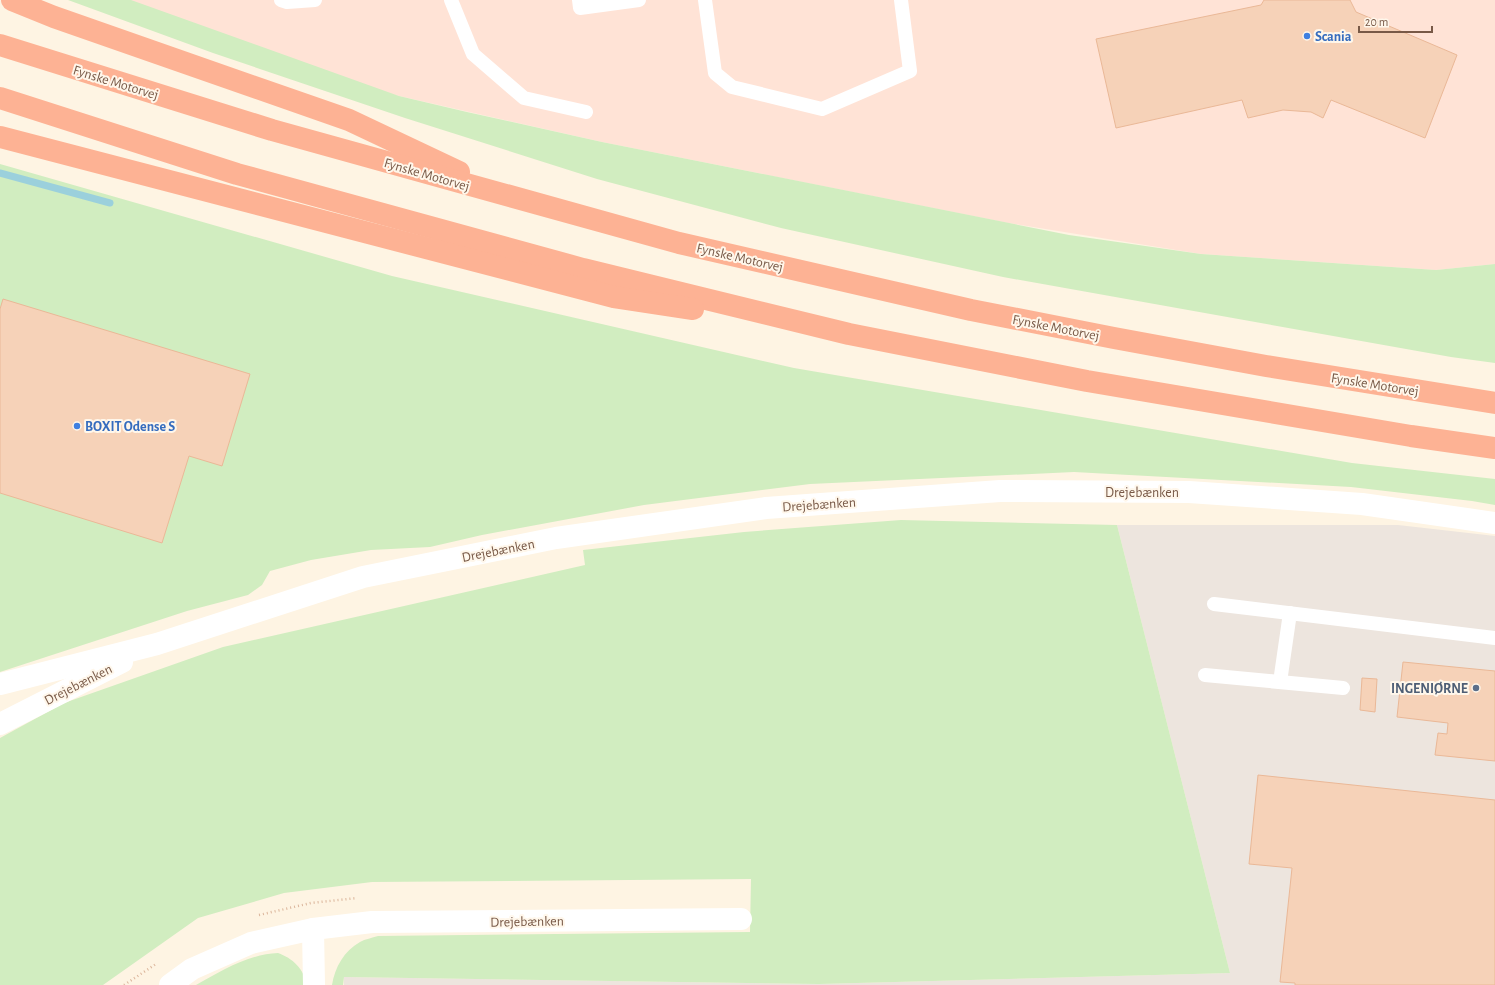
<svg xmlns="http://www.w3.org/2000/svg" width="1495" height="985" viewBox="0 0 1495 985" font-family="'Alegreya Sans',sans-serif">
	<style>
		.commercial { fill: #ffe3d6 }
		.industrial { fill: #ede5de }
		.green { fill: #d1edc0 }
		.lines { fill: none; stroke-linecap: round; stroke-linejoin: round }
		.stream { stroke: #9bd0dc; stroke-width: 7 }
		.building { fill: #f6d2b8; stroke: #eab897 }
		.path { stroke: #dbb59b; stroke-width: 2.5; stroke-dasharray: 1 3; stroke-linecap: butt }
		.lane { stroke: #fff; stroke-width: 14 }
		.street { stroke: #fff; stroke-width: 22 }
		.secondary { stroke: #fff; stroke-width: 22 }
		.highway { stroke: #fdb294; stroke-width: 22 }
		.shop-dot { fill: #3f7fe0; stroke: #fff7eb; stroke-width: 1.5 }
		.service-dot { fill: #5c6f8a; stroke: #fff7eb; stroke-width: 1.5 }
		.labels { text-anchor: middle; stroke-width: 4; stroke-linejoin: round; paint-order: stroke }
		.shop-label { font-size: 14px; font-weight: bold; fill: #366cbe; stroke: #fff7eb; text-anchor: start }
		.street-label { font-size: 14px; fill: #785947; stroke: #fff7eb }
		.service-label { font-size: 14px; font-weight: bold; fill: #4e5e75; stroke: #fff7eb; text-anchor: end }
	</style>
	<rect width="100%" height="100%" fill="#fef4e3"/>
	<!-- commercial -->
	<path class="commercial" d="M127,0H1495V264L1436,270L1201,254L1008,223L602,142L399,96L351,82Z"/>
	<!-- industrial -->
	<path class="industrial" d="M1117,525H1398L1495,536V985H344V977L819,984L1230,973Z"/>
	<!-- green -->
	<g class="green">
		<path d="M68,0H131L399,96L467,112L602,142L1069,235L1201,254L1436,270L1495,264V363L1451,357L1003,277L781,228L597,179L405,118L213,53Z"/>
		<path d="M0,164L392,276L794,368L1352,463L1495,479V505L1472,501L1351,487L1074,472L810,484L644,505L482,535L430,547L371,550L311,560L270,571L262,585L248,595L187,611L0,672Z"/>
		<path d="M901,520L1117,525L1230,973L819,984L344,977L343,985H332C335,967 344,951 360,942C365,939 372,938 378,936L750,932L751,879L372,882L284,893L198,918L103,985H0V738L64,703L223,647L585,565L583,550L744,532Z"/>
		<path d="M278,953C292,958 305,969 306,985H196C221,971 249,954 278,953Z"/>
	</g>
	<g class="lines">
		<!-- stream -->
		<path class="stream" d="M0,173L110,203"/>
	</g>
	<!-- building -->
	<g class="building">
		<path d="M1264,0H1350L1356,12L1457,55L1425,138L1331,100L1323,118L1311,112L1283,110L1248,118L1242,100L1116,128L1096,39L1261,5Z"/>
		<path d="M3,299L250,374L222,466L189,456L162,543L0,493V309Z"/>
		<path d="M1403,662L1495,671V761L1435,755L1438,733L1447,734L1448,723L1397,717Z"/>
		<path d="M1362,678L1377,679L1375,712L1360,710Z"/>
		<path d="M1258,775L1495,800V985H1295V983L1280,982L1292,868L1249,864Z"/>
	</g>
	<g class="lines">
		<!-- path -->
		<g class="path">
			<path d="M259,915L311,903L357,898"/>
			<path d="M124,985L156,964"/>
		</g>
		<!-- lane -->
		<g class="lane">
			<path d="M281,0L287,2L315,0"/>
			<path d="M451,0L473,54L524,98L586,112"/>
			<path d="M579,0L580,8L639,0"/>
			<path d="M705,0L715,73L732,87L822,109L910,71L901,0"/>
			<path d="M1214,604L1495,638"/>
			<path d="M1205,675L1343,688"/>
			<path d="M1280,682L1290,613"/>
		</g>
		<!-- street -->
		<g class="street">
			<path d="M313,929L314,985"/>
			<path d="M170,985L192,969L251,943L313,929L372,922L741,919"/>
		</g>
		<!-- secondary -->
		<g class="secondary">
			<path d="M0,684L157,644L363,577L556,538L766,508L1000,491L1189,492L1362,504L1495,523"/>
			<path d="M0,724L122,662"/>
		</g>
		<!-- highway -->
		<g class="highway">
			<path d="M12,0L54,17L349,120L459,172"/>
			<path d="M0,45L272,130L679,243L971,310L1114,338L1266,366L1495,403"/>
			<path d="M0,98L237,174L583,269L849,334L1087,381L1411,436L1495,448"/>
			<path d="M0,137L614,297L693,309"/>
		</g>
	</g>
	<!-- markers -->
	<g class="shop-dot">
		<circle cx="1307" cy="36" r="4"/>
		<circle cx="77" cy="426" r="4"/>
	</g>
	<circle class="service-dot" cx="1476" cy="688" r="4"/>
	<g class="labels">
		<!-- shop labels -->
		<g class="shop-label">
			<text x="1315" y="41">Scania</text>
			<text x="85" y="431">BOXIT Odense S</text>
		</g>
		<!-- street labels -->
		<g class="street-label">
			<text transform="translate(116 82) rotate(17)" y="5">Fynske Motorvej</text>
			<text transform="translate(427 174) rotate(16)" y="5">Fynske Motorvej</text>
			<text transform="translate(740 257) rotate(13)" y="5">Fynske Motorvej</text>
			<text transform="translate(1056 327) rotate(11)" y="5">Fynske Motorvej</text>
			<text transform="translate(1375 384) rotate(9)" y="5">Fynske Motorvej</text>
			<text x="1142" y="497">Drejebænken</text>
			<text transform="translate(819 504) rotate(-4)" y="5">Drejebænken</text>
			<text transform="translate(498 550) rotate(-11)" y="5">Drejebænken</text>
			<text transform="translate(78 684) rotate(-27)" y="5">Drejebænken</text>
			<text transform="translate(527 921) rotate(-1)" y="5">Drejebænken</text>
		</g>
		<!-- service labels -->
		<g class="service-label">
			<text x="1468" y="693">INGENIØRNE</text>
		</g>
	</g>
	<!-- scale -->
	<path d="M1359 26v6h73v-6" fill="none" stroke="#785947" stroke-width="2"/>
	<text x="1365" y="26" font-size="12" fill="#785947" stroke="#fff7eb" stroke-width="3" paint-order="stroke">20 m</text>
</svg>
